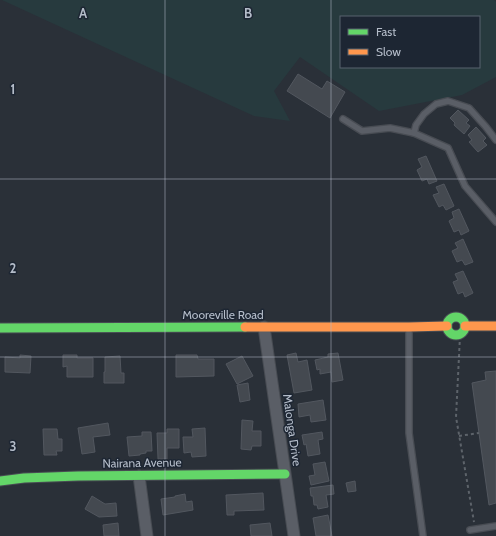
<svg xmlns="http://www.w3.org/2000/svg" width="496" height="536" viewBox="0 0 496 536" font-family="Cabin,sans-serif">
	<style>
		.green { fill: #273a3e; fill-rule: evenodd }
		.building { fill: #444950; stroke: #52575f }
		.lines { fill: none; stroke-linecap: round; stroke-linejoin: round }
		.lane-casing { stroke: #484c53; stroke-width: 8 }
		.street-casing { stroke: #484c53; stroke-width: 13 }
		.fast-casing { stroke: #484c53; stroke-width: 11 }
		.slow-casing { stroke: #484c53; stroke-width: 11 }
		.path { stroke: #5d636a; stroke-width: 2; stroke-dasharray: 3 3; stroke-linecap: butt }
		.lane { stroke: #5a5e66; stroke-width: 5.5 }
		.street { stroke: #5a5e66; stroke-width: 11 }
		.fast { stroke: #63d668; stroke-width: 9 }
		.slow { stroke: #ff974d; stroke-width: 9 }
		.grid { fill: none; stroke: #b4bcc9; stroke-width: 1; stroke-opacity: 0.55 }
		.labels { text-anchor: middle; stroke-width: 3; stroke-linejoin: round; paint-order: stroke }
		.street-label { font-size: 12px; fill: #b4bcc9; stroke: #1d2633 }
		.grid-label { font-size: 13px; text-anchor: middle; font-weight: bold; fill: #b4bcc9; stroke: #1d2633; stroke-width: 3; stroke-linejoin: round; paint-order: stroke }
	</style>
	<rect width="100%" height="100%" fill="#2a3038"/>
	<!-- green -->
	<path class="green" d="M2,0H494L496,2V77L462,95L379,111L300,57L274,91L290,121L254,116ZM341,17H479V67H341Z"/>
	<!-- building -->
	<g class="building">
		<path d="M298,74L322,89L327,81L345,92L330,118L287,91Z"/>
		<path d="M458,110L469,120L466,123L470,126L464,134L454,125L455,123L450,118Z"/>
		<path d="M476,127L486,138L483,141L487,145L478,152L469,142L472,140L468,135Z"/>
		<path d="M426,156L437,181L429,184L427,179L422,181L417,170L422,167L418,159Z"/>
		<path d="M444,184L454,206L446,210L443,205L439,207L433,195L439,193L436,187Z"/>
		<path d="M459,209L469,231L461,235L459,230L454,232L449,221L454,218L452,212Z"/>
		<path d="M463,239L473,262L465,265L462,260L457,262L452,251L458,248L455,243Z"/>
		<path d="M463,271L473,293L465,297L463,292L458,294L453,282L458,280L455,274Z"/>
		<path d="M296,353L298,362L307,360L312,390L294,393L287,355Z"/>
		<path d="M338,353L343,380L332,382L331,372L320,374V369L317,370L315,360L328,357V354Z"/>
		<path d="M20,355L31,356L30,373L5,372V357L20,358Z"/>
		<path d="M63,355H77V358H93V377H67V366L63,367Z"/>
		<path d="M176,355H197L198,359H214V376L176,377Z"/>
		<path d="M120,356L121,373H124V383H104V372H105V357Z"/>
		<path d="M242,356L253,376L237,384L226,364Z"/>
		<path d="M496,371V503L489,505L472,383L486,380L485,372Z"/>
		<path d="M248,383L250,400L240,402L237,385Z"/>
		<path d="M323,400L326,420L311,422L310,415L299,417L298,404Z"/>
		<path d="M242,420L253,421L252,431H261V446H252L251,450L241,449Z"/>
		<path d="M108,423L110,435L93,437L95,452L82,454L78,428Z"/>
		<path d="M205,428L206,456L192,457L191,452L184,453L183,437H193L192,429Z"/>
		<path d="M43,429H57L58,439H62V451H56L57,455H44Z"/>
		<path d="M167,429H179V448H167V459H158L157,433H167Z"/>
		<path d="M142,432H151L152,451H146V453L140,454V455L129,456L127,437L142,436Z"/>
		<path d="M322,432L323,439L318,440L320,454L308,456L306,444L304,445L302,435Z"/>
		<path d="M325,462L329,481L311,485L309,476L315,475L313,464Z"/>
		<path d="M355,481L356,491L348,492L346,483Z"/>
		<path d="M333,485L334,494L326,495L328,507L318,509L317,505H314L313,496H311L310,488Z"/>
		<path d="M263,493L264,510L234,511V515H227L226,495Z"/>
		<path d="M185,494L186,502L192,501L193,510L163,515L161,499L175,497V496Z"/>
		<path d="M92,496L105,504L116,503L117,516L99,517L85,509Z"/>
		<path d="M328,515L332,536H316L313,518Z"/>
		<path d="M118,523L119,536H104L103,525Z"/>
		<path d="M270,523L272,536H251L250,525Z"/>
	</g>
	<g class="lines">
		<defs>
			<g id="lane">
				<path d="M343,119L362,131L390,128L414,133L448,148L465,186L496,222"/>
				<path d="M414,133L416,125L424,114L436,104L448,101L469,108L486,127L496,140"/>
				<path d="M409,327V433L423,536"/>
				<path d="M470,530L496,526"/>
			</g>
			<g id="street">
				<path d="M264,327L294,536"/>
				<path d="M139,476L147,536"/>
			</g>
			<g id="fast">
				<circle cx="456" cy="326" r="9"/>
				<path d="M0,328L245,327"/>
				<path d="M0,481L24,478L78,476L285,474"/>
			</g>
			<g id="slow">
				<path d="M465,326H496"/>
				<path d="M245,327H409L447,326"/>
			</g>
		</defs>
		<!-- lane casing -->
		<use href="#lane" class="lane-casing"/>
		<!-- street casing -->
		<use href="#street" class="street-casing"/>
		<!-- fast casing -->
		<use href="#fast" class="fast-casing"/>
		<!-- slow casing -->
		<use href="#slow" class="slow-casing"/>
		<!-- path -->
		<g class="path">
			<path d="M460,336L456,417L474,522"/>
			<path d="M459,436L479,433"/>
		</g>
		<!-- lane -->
		<use href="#lane" class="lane"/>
		<!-- street -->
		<use href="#street" class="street"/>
		<!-- fast -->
		<use href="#fast" class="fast"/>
		<!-- slow -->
		<use href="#slow" class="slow"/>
	</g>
	<!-- grid -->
	<path class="grid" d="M165,0V536M331,0V536M0,179H496M0,357H496"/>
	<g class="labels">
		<!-- street labels -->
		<g class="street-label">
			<text x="223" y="319">Mooreville Road</text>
			<text transform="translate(292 430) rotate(82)" y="4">Malonga Drive</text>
			<text transform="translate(142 463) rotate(-1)" y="4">Nairana Avenue</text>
		</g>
	</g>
	<g class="grid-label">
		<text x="83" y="18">A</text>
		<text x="248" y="18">B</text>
		<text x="13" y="94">1</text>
		<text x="13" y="273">2</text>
		<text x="13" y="451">3</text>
	</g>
	<!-- legend -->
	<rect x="340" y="16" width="140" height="52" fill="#1d2633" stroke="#59626f"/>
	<rect x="348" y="29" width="20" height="6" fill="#63d668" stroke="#59626f"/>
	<text x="376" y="36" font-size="12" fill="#b4bcc9">Fast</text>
	<rect x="348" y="49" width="20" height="6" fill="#ff974d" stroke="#59626f"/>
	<text x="376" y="56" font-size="12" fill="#b4bcc9">Slow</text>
</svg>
